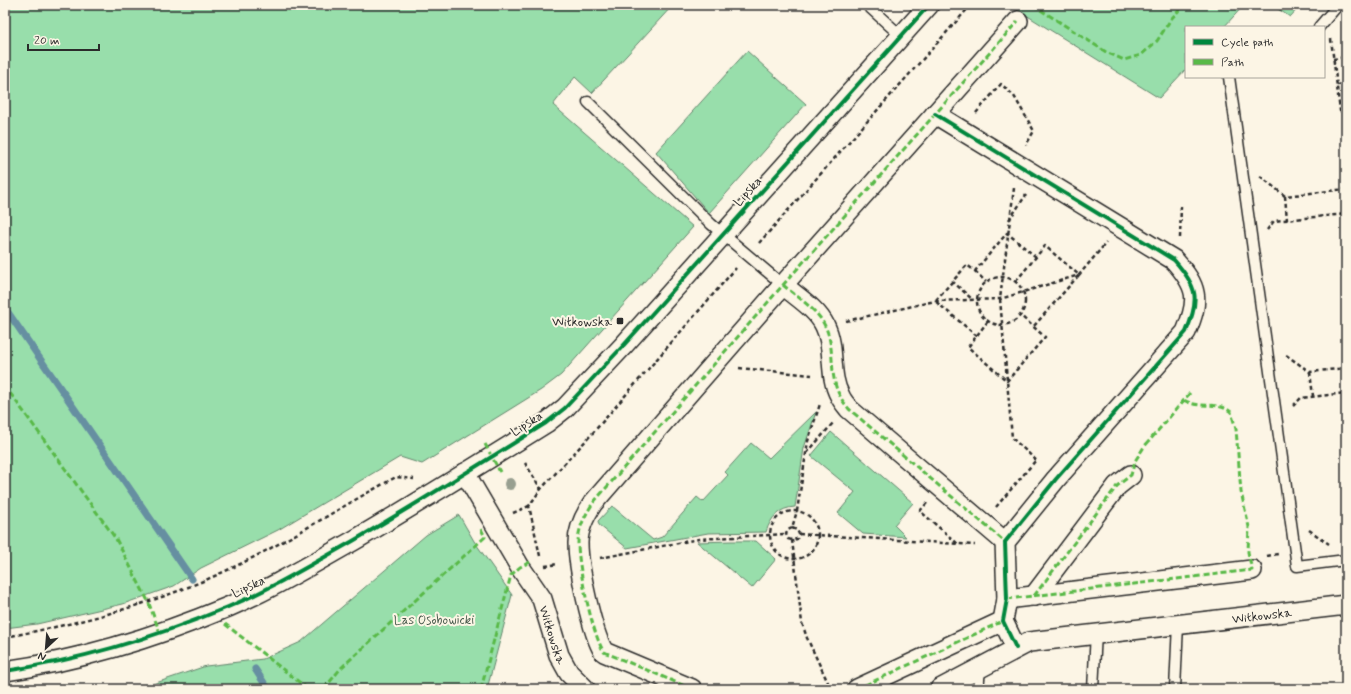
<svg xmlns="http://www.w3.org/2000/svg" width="1351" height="694" viewBox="0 0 1351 694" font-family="Mynerve,sans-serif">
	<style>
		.green { fill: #98deab; stroke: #62846b }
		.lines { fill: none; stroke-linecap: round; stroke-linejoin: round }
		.stream { stroke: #668fa1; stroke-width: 7 }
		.service-casing { stroke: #2b2b2b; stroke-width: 13 }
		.minor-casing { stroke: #2b2b2b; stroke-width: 22 }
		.path { stroke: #2b2b2b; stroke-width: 2.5; stroke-dasharray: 4 3; stroke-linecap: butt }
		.service { stroke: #fcf5e5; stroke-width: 10 }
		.minor { stroke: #fcf5e5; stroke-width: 19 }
		.quiet { stroke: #58b947; stroke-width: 3; stroke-dasharray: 6 3; stroke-linecap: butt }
		.cycleway-casing { stroke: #fcf5e5; stroke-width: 6 }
		.cycleway { stroke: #00873e; stroke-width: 4 }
		.tree { fill: #989f90 }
		.poi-dot { fill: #2b2b2b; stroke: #fcf5e5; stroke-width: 1.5 }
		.labels { text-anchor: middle; stroke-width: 4; stroke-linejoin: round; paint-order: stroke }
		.street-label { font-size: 13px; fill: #2b2b2b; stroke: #fcf5e5 }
		.poi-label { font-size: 13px; fill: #2b2b2b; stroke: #fcf5e5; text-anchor: end }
		.park-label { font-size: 13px; fill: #46584b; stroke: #fcf5e5 }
	</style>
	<rect width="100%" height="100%" fill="#fcf5e5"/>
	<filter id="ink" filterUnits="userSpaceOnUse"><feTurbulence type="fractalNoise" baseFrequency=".025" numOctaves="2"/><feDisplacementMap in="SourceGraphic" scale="8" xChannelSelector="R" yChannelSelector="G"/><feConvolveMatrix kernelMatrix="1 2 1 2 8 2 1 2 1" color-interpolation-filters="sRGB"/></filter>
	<g filter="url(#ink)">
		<!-- green -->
		<g class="green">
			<path d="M5,5H673L592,93L575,77L553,105L693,227L561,375L541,390L422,464L400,457L278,530L201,568L174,586L123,604L37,624L5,628Z"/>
			<path d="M1010,5H1244L1224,27H1186V69L1159,98Z"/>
			<path d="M1272,5H1301L1290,17Z"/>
			<path d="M747,51L806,104L709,213L656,152Z"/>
			<path d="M816,412L804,448L795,507C779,508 771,517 766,532L708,533L627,548L599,525L598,521L612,506L653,540L662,537L697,497L703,502L728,475L725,472L751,443L769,458Z"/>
			<path d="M831,432L913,503L894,525L906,537L863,534L838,513L855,492L811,456Z"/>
			<path d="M459,515L474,541L512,595L487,689H138L206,666L263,659L301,642L426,535Z"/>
			<path d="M731,541H756L776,559L752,588L697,542Z"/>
		</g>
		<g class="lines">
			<!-- stream -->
			<g class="stream">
				<path d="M5,308L192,579"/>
				<path d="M255,669L268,689"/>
			</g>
			<defs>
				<g id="service">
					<path d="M867,5L901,36"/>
					<path d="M1319,27L1338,5"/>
					<path d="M1229,77L1297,566L1346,560"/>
					<path d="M588,102L711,224L783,285"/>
					<path d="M978,689L980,669"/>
					<path d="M1093,689L1096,633"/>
					<path d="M1175,689L1178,624"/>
				</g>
				<g id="minor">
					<path d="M935,114L1174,260C1198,287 1200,299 1186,332L1056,479L1005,542L1007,599L1003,621L1016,648"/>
					<path d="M783,285C797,297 817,309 825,326C836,348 828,375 840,396C842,401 846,405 849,409L1005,542"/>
					<path id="s1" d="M465,473L520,567L542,599L559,655L569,673L585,689"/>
					<path d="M1034,596L1117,486L1131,475"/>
					<path d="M1007,599L1252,570"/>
					<path d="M5,671C82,660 156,637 228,607C271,589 312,564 353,541C418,503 482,463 546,423L565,408L623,346L929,5"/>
					<path d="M692,689L604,652C592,634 578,566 578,543C578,529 585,515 593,503L783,285L1018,21"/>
					<path d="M857,689L1003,621"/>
					<path id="s2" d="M940,689L1029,642L1346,605"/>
				</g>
			</defs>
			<!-- service casing -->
			<use href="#service" class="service-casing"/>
			<!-- minor casing -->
			<use href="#minor" class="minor-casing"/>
			<!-- path -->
			<g class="path">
				<path d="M1331,39L1340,111H1346"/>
				<path d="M1333,59L1346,57"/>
				<path d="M1337,85L1346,84"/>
				<path d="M976,113L1001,84L1014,96L1034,131L1026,145"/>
				<path d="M1260,176L1285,196L1346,189"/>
				<path d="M1014,188L1000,299L1012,438L1037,461"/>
				<path d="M1285,196L1287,220"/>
				<path d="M1009,220L1026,195"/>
				<path d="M1267,230L1274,221L1346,214"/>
				<path d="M1180,238L1181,205"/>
				<path d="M759,243L971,5"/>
				<path d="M975,271L986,282"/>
				<circle cx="1001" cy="301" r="24"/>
				<path d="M952,281L973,300"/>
				<path d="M1016,281L1045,246L1079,275L1033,327"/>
				<path d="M846,321L935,301L1000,299L1079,275L1106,243"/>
				<path d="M988,321L968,347L1007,381L1045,337L1021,316"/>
				<path d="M977,336L935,301L967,265L975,271L1007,233L1036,257"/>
				<path d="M1286,355L1310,372L1346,368"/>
				<path d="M739,368L812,375"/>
				<path d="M1310,372L1313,396"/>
				<path d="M1293,406L1301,398L1346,393"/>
				<path d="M807,453L833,423"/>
				<path d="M525,463L541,489"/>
				<path d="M927,503L920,511L958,544"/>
				<path d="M996,507L1036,460"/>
				<circle cx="794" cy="535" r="24"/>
				<path d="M513,513L529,506"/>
				<path d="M792,528L797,530L799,534L797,539L792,540L788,539L786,534L788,530L792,528L797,511L808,441L820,404"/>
				<path d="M1309,530L1329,544"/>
				<path d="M799,534L975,545"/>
				<path d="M792,540L802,623L807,638L831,689"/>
				<path d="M540,556L529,506L541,489L591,435L736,268"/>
				<path d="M1267,556L1278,554"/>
				<path d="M600,558L699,539L786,534"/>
				<path d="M545,566L558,564"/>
				<path d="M5,637C83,623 162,602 234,567C290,540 342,506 396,477L414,479"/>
				<path d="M823,689L836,684"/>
			</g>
			<!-- service -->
			<use href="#service" class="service"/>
			<!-- minor -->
			<use href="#minor" class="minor"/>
			<!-- quiet -->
			<g class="quiet">
				<path d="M1033,5L1106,52L1124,60L1141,55L1157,41L1171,19L1184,5"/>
				<path d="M783,285C797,297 817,309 825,326C836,348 828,375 840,396C842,401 846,405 849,409L1005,542"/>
				<path d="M5,386L116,539L148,601L160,633"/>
				<path d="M485,444L500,472"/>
				<path d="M1034,596L1117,486L1131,475L1135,461L1144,447L1190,393"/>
				<path d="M1007,599L1252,570L1248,552L1249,527L1241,492L1236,429L1231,412C1216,400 1200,410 1184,400"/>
				<path d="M225,624L308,689"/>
				<path d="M324,689L341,668L485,537L481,529"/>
				<path d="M481,689L511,575L520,567L532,561"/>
				<path d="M692,689L604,652C592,634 578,566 578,543C578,529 585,515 593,503L783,285L1018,21"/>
				<path d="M857,689L1003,621"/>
			</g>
			<defs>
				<g id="cycleway">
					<path d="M935,114L1174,260C1198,287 1200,299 1186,332L1056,479L1005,542L1007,599L1003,621L1016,648"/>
					<path d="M5,671C82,660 156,637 228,607C271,589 312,564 353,541C418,503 482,463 546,423L565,408L623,346L929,5"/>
				</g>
			</defs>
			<!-- cycleway casing -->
			<use href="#cycleway" class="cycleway-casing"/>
			<!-- cycleway -->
			<use href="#cycleway" class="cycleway"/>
		</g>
		<!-- trees -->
		<circle class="tree" cx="510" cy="484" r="6"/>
	</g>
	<!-- markers -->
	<rect class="poi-dot" x="616" y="317" width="8" height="8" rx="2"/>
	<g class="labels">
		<!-- street labels -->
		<g class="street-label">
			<text transform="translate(747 191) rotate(-48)" y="5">Lipska</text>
			<text transform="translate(526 423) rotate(-33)" y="5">Lipska</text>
			<text transform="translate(248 586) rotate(-26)" y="5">Lipska</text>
			<text dy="5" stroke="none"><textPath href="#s2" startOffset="335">Witkowska</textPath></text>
			<text dy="5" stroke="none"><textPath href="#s1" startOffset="185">Witkowska</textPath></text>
		</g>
		<!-- poi labels -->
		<g class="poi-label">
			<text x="612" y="326">Witkowska</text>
		</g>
		<!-- park labels -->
		<g class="park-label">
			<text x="434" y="624">Las Osobowicki</text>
		</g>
	</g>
	<!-- margin -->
	<rect width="1351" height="694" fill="none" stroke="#fcf5e5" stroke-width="20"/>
	<rect x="10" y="10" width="1331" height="674" fill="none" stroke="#2b2b2b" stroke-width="1.5" filter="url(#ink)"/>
	<!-- legend -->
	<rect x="1185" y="26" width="140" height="52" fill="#fcf5e5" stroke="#a8a49b"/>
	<rect x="1193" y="39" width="20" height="6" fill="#00873e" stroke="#a8a49b"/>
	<text x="1221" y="46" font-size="12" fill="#2b2b2b">Cycle path</text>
	<rect x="1193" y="59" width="20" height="6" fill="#58b947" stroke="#a8a49b"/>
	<text x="1221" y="66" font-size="12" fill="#2b2b2b">Path</text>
	<!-- north arrow -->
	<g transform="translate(46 648) rotate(206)" stroke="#fcf5e5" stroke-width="3" paint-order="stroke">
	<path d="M0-3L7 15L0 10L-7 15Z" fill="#2b2b2b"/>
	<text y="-6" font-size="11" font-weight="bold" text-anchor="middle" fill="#2b2b2b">N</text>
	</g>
	<!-- scale -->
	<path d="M28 44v6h71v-6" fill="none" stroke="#2b2b2b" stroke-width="2"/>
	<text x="34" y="44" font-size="12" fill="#2b2b2b" stroke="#fcf5e5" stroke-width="3" paint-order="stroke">20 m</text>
</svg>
